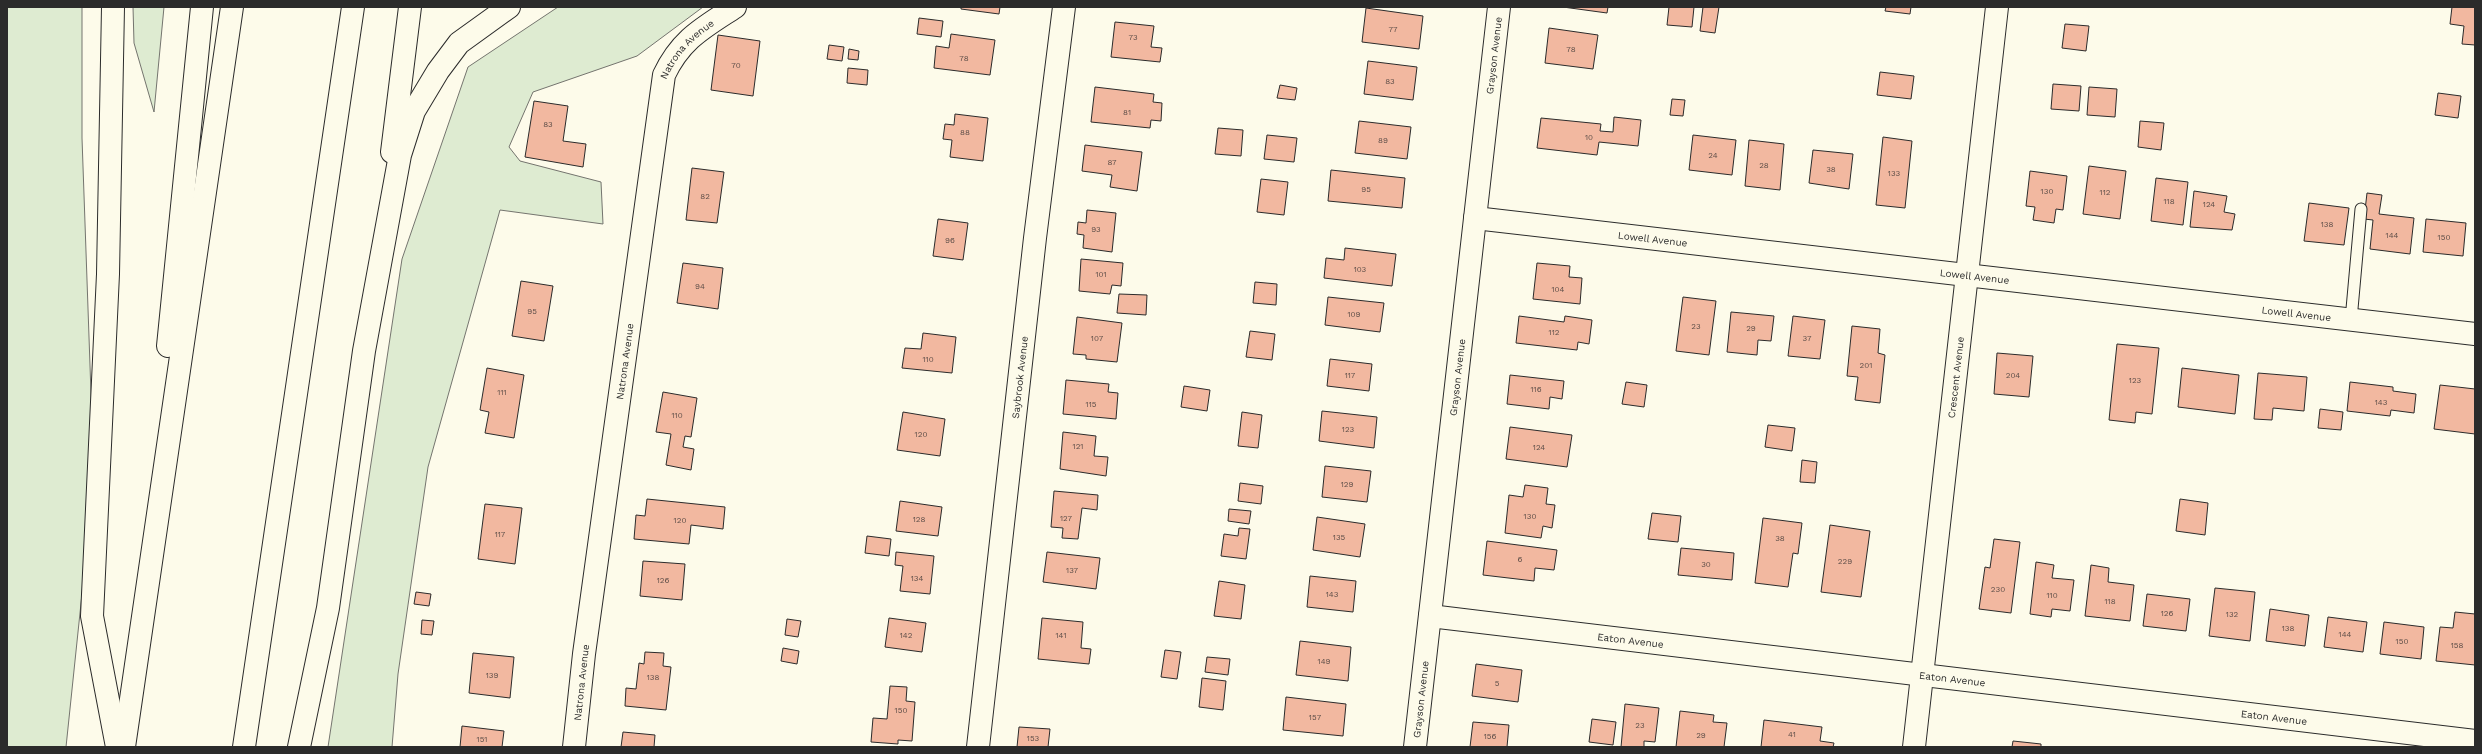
<svg xmlns="http://www.w3.org/2000/svg" width="2482" height="754" viewBox="0 0 2482 754" font-family="'Work Sans',sans-serif">
	<style>
		.green { fill: #deebd1; stroke: #74746e }
		.building { fill: #f2b8a0; stroke: #2b2b2b }
		.lines { fill: none; stroke-linecap: round; stroke-linejoin: round }
		.service-casing { stroke: #2b2b2b; stroke-width: 13 }
		.minor-casing { stroke: #2b2b2b; stroke-width: 24 }
		.motorway-casing { stroke: #2b2b2b; stroke-width: 24 }
		.service { stroke: #fdfbea; stroke-width: 11 }
		.minor { stroke: #fdfbea; stroke-width: 22 }
		.motorway { stroke: #fdfbea; stroke-width: 22 }
		.labels { text-anchor: middle; stroke-width: 3; stroke-linejoin: round; paint-order: stroke }
		.number-label { font-size: 8px; fill: #5d4e48 }
		.street-label { font-size: 10px; fill: #2b2b2b; stroke: #fdfbea }
	</style>
	<rect width="100%" height="100%" fill="#fdfbea"/>
	<!-- green -->
	<g class="green">
		<path d="M7,7H82V138L94,479L66,747H7Z"/>
		<path d="M133,7H164L154,112L134,43Z"/>
		<path d="M558,7H703L637,56L533,92L509,147L520,161L601,182L603,224L500,210L428,467L398,674L392,747H328L402,259L468,67Z"/>
	</g>
	<!-- building -->
	<g class="building">
		<path d="M961,7H1000L999,14L961,9Z"/>
		<path d="M1563,7H1608L1607,13Z"/>
		<path d="M1669,7H1694L1692,27L1667,25Z"/>
		<path d="M1703,7H1719L1715,33L1700,31Z"/>
		<path d="M1886,7H1911L1910,14L1885,11Z"/>
		<path d="M2452,7H2475V45L2462,44L2464,26L2450,24Z"/>
		<path d="M1366,8L1423,16L1419,49L1362,42Z"/>
		<path d="M919,18L943,21L941,37L917,34Z"/>
		<path d="M1115,22L1154,26L1151,47L1162,48L1160,62L1111,57Z"/>
		<path d="M2065,24L2089,26L2086,51L2062,48Z"/>
		<path d="M1549,28L1598,35L1593,69L1545,63Z"/>
		<path d="M951,34L995,40L990,75L934,68L936,46L949,48Z"/>
		<path d="M718,35L760,41L753,96L711,90Z"/>
		<path d="M829,45L844,47L842,61L827,59Z"/>
		<path d="M849,49L859,51L858,60L848,59Z"/>
		<path d="M1368,61L1417,67L1413,100L1364,94Z"/>
		<path d="M848,68L868,70L867,85L847,83Z"/>
		<path d="M1880,72L1914,76L1911,99L1877,95Z"/>
		<path d="M2053,84L2081,86L2079,111L2051,109Z"/>
		<path d="M1280,85L1297,88L1295,100L1277,98Z"/>
		<path d="M1095,87L1154,94L1153,102L1162,103L1161,121L1151,120L1150,128L1091,122Z"/>
		<path d="M2089,87L2117,89L2115,117L2087,115Z"/>
		<path d="M2438,93L2461,96L2458,118L2435,115Z"/>
		<path d="M1672,99L1685,100L1683,116L1670,115Z"/>
		<path d="M534,101L568,106L563,141L586,144L583,167L525,157Z"/>
		<path d="M955,114L988,118L983,161L950,157L952,140L943,139L945,124L954,125Z"/>
		<path d="M1614,117L1641,120L1638,146L1599,142L1597,155L1537,148L1541,118L1601,124L1600,131L1613,132Z"/>
		<path d="M1359,121L1411,127L1407,159L1355,153Z"/>
		<path d="M2140,121L2164,123L2161,150L2138,147Z"/>
		<path d="M1218,128L1243,130L1241,156L1215,154Z"/>
		<path d="M1267,135L1297,138L1294,162L1264,159Z"/>
		<path d="M1693,135L1736,140L1732,175L1689,170Z"/>
		<path d="M1883,137L1912,141L1905,208L1876,205Z"/>
		<path d="M1749,140L1784,144L1780,190L1745,186Z"/>
		<path d="M1085,145L1142,152L1137,191L1110,187L1112,175L1082,171Z"/>
		<path d="M1813,150L1853,154L1849,189L1809,183Z"/>
		<path d="M2089,166L2126,171L2120,219L2083,214Z"/>
		<path d="M692,168L724,172L717,223L686,220Z"/>
		<path d="M1331,170L1405,178L1402,208L1328,201Z"/>
		<path d="M2030,171L2067,176L2063,210L2056,209L2054,223L2033,220L2035,207L2026,206Z"/>
		<path d="M2156,178L2188,182L2183,225L2151,221Z"/>
		<path d="M1261,179L1288,182L1284,215L1257,212Z"/>
		<path d="M2194,191L2227,196L2224,212L2235,214L2232,230L2190,227Z"/>
		<path d="M2367,193L2382,195L2379,214L2414,218L2410,254L2370,249L2373,220L2364,219Z"/>
		<path d="M2309,203L2349,208L2344,245L2304,241Z"/>
		<path d="M1087,210L1116,213L1112,252L1083,248L1084,235L1077,234L1078,222L1086,223Z"/>
		<path d="M938,219L968,223L963,260L933,256Z"/>
		<path d="M2426,219L2466,223L2463,256L2423,252Z"/>
		<path d="M1345,248L1396,254L1392,286L1324,278L1326,258L1344,260Z"/>
		<path d="M1081,259L1123,263L1121,286L1112,285L1110,294L1079,291Z"/>
		<path d="M683,263L723,268L718,309L677,303Z"/>
		<path d="M1537,263L1570,266L1569,277L1582,278L1580,304L1533,299Z"/>
		<path d="M521,281L553,286L544,341L512,336Z"/>
		<path d="M1255,282L1277,284L1276,305L1253,303Z"/>
		<path d="M1119,294L1147,295L1146,315L1117,313Z"/>
		<path d="M1328,297L1384,303L1380,332L1325,325Z"/>
		<path d="M1683,297L1716,301L1709,355L1676,351Z"/>
		<path d="M1731,312L1774,316L1771,341L1758,340L1757,355L1727,352Z"/>
		<path d="M1519,316L1564,322L1565,316L1592,320L1589,344L1578,342L1577,350L1516,343Z"/>
		<path d="M1793,316L1825,320L1820,359L1788,356Z"/>
		<path d="M1077,317L1122,323L1117,362L1086,359V355L1073,354Z"/>
		<path d="M1852,326L1880,329L1878,353L1885,355L1880,403L1855,400L1858,377L1847,376Z"/>
		<path d="M1250,331L1275,334L1272,360L1246,357Z"/>
		<path d="M923,333L956,337L952,373L902,368L905,348L921,349Z"/>
		<path d="M2117,344L2159,348L2152,414L2136,412L2135,423L2109,420Z"/>
		<path d="M1997,353L2033,356L2029,397L1994,394Z"/>
		<path d="M1330,359L1372,364L1369,391L1327,386Z"/>
		<path d="M487,368L524,375L514,438L485,433L489,412L480,410Z"/>
		<path d="M2182,368L2239,375L2235,414L2178,407Z"/>
		<path d="M2258,373L2307,377L2304,411L2273,408L2272,420L2254,419Z"/>
		<path d="M1510,375L1564,381L1562,399L1550,397L1549,409L1507,404Z"/>
		<path d="M1066,380L1109,384L1108,392L1118,393L1116,419L1063,414Z"/>
		<path d="M1626,382L1647,385L1644,407L1622,404Z"/>
		<path d="M2350,382L2393,387V391L2416,394L2414,413L2391,410L2390,416L2347,411Z"/>
		<path d="M2440,385L2475,389V434L2434,429Z"/>
		<path d="M1184,386L1210,390L1207,411L1181,407Z"/>
		<path d="M663,392L697,398L691,437L685,436L683,447L694,449L691,470L666,465L671,434L656,432Z"/>
		<path d="M2320,409L2343,412L2341,430L2318,428Z"/>
		<path d="M1322,411L1377,417L1374,448L1319,441Z"/>
		<path d="M903,412L945,419L940,456L897,450Z"/>
		<path d="M1242,412L1262,415L1258,448L1238,446Z"/>
		<path d="M1768,425L1795,428L1792,451L1765,447Z"/>
		<path d="M1510,427L1572,435L1567,467L1506,459Z"/>
		<path d="M1063,432L1096,436L1094,456L1108,457L1106,476L1060,469Z"/>
		<path d="M1802,460L1817,462L1815,483L1800,482Z"/>
		<path d="M1325,466L1371,471L1367,502L1322,497Z"/>
		<path d="M1240,483L1263,486L1261,504L1238,501Z"/>
		<path d="M1525,485L1548,488L1546,504L1555,505L1552,528L1543,526L1541,538L1505,533L1509,495L1523,497Z"/>
		<path d="M1054,491L1098,495L1097,510L1082,508L1078,539L1062,538L1063,528L1051,527Z"/>
		<path d="M647,499L725,507L723,529L691,525L689,544L634,539L636,515L645,516Z"/>
		<path d="M2180,499L2208,503L2205,535L2176,531Z"/>
		<path d="M900,501L942,507L938,536L896,531Z"/>
		<path d="M485,504L522,508L515,564L478,559Z"/>
		<path d="M1229,509L1251,511L1249,524L1228,521Z"/>
		<path d="M1652,513L1681,516L1678,542L1648,539Z"/>
		<path d="M1317,517L1365,524L1360,557L1313,550Z"/>
		<path d="M1763,518L1802,523L1798,554L1793,553L1788,587L1755,583Z"/>
		<path d="M1830,525L1870,531L1861,597L1821,592Z"/>
		<path d="M1239,528L1250,529L1246,559L1221,556L1224,534L1238,536Z"/>
		<path d="M867,536L891,539L889,556L865,553Z"/>
		<path d="M1994,539L2020,542L2011,613L1979,609L1985,567L1990,568Z"/>
		<path d="M1487,541L1557,550L1554,570L1535,568L1534,581L1483,575Z"/>
		<path d="M1681,548L1734,553L1732,580L1678,575Z"/>
		<path d="M896,552L934,556L930,594L900,591L903,566L895,565Z"/>
		<path d="M1047,552L1100,558L1096,589L1043,582Z"/>
		<path d="M643,561L685,564L682,600L640,596Z"/>
		<path d="M2036,562L2054,565L2052,578L2074,580L2070,611L2052,609L2051,617L2030,614Z"/>
		<path d="M2091,565L2109,568L2108,582L2134,585L2130,621L2085,616Z"/>
		<path d="M1310,576L1356,581L1353,612L1307,607Z"/>
		<path d="M1219,581L1245,585L1241,619L1214,616Z"/>
		<path d="M2215,588L2255,592L2250,641L2209,636Z"/>
		<path d="M416,592L431,594L429,606L414,604Z"/>
		<path d="M2147,594L2190,599L2186,631L2143,626Z"/>
		<path d="M2270,609L2309,615L2305,646L2266,641Z"/>
		<path d="M2455,612L2475,614V665L2436,661L2440,627L2453,628Z"/>
		<path d="M2328,617L2367,622L2363,652L2324,647Z"/>
		<path d="M889,618L926,623L922,652L885,647Z"/>
		<path d="M1042,618L1083,622L1081,648L1091,649L1089,664L1038,659Z"/>
		<path d="M787,619L801,621L798,637L785,635Z"/>
		<path d="M422,620L434,621L432,635L421,634Z"/>
		<path d="M2384,622L2424,627L2421,659L2380,654Z"/>
		<path d="M1300,641L1351,647L1348,681L1296,675Z"/>
		<path d="M783,648L799,651L797,664L781,661Z"/>
		<path d="M1165,650L1181,652L1177,679L1161,677Z"/>
		<path d="M645,652L664,653L663,666L671,667L666,710L625,706L626,688L636,689L639,663L644,664Z"/>
		<path d="M473,653L514,657L510,698L469,693Z"/>
		<path d="M1207,657L1230,659L1228,675L1205,672Z"/>
		<path d="M1476,664L1522,670L1518,702L1472,696Z"/>
		<path d="M1202,678L1226,681L1223,710L1199,707Z"/>
		<path d="M890,686L907,687L906,701L915,702L912,741L898,740V744L871,742L873,718L887,719Z"/>
		<path d="M1286,697L1346,704L1343,736L1283,730Z"/>
		<path d="M1625,704L1659,708L1655,742L1644,741V747H1621Z"/>
		<path d="M1680,711L1714,715L1713,722L1727,723L1724,747H1676Z"/>
		<path d="M1592,719L1616,722L1613,745L1589,742Z"/>
		<path d="M1764,720L1822,727L1820,741L1834,743L1833,747H1761Z"/>
		<path d="M1473,722L1509,725L1507,747H1470Z"/>
		<path d="M462,726L504,731L502,747H460Z"/>
		<path d="M1019,727L1050,729L1048,747H1017Z"/>
		<path d="M623,732L655,735L654,747H621Z"/>
		<path d="M2013,741L2041,744V747H2012Z"/>
	</g>
	<g class="lines">
		<defs>
			<path id="service" d="M2351,320L2361,209"/>
			<g id="minor">
				<path id="s1" d="M1475,218L2475,334"/>
				<path id="s2" d="M1430,616L2475,741"/>
				<path id="s3" d="M574,747L584,654L664,75C681,39 703,28 735,7"/>
				<path id="s4" d="M978,747L1035,238L1064,7"/>
				<path id="s5" d="M1415,747L1499,7"/>
				<path id="s6" d="M1914,747L1997,7"/>
			</g>
			<g id="motorway">
				<path d="M113,7L108,274L92,616L117,747"/>
				<path d="M392,152L410,7"/>
				<path d="M168,346L202,7"/>
				<path d="M124,747L232,7"/>
				<path d="M244,747L353,7"/>
				<path d="M299,747L328,608L364,351L400,155L414,111L438,71L459,43L509,7"/>
			</g>
		</defs>
		<!-- service casing -->
		<use href="#service" class="service-casing"/>
		<!-- minor casing -->
		<use href="#minor" class="minor-casing"/>
		<!-- motorway casing -->
		<use href="#motorway" class="motorway-casing"/>
		<!-- service -->
		<use href="#service" class="service"/>
		<!-- minor -->
		<use href="#minor" class="minor"/>
		<!-- motorway -->
		<use href="#motorway" class="motorway"/>
	</g>
	<g class="labels">
		<!-- number labels -->
		<g class="number-label">
			<text x="1393" y="32">77</text>
			<text x="1133" y="40">73</text>
			<text x="1571" y="52">78</text>
			<text x="964" y="61">78</text>
			<text x="736" y="68">70</text>
			<text x="1390" y="84">83</text>
			<text x="1127" y="115">81</text>
			<text x="548" y="127">83</text>
			<text x="965" y="135">88</text>
			<text x="1589" y="140">10</text>
			<text x="1383" y="143">89</text>
			<text x="1713" y="158">24</text>
			<text x="1112" y="165">87</text>
			<text x="1764" y="168">28</text>
			<text x="1831" y="172">38</text>
			<text x="1894" y="176">133</text>
			<text x="1366" y="192">95</text>
			<text x="2047" y="194">130</text>
			<text x="2105" y="195">112</text>
			<text x="705" y="199">82</text>
			<text x="2169" y="204">118</text>
			<text x="2209" y="207">124</text>
			<text x="2327" y="227">138</text>
			<text x="1096" y="232">93</text>
			<text x="2392" y="238">144</text>
			<text x="2444" y="240">150</text>
			<text x="950" y="243">96</text>
			<text x="1360" y="272">103</text>
			<text x="1101" y="277">101</text>
			<text x="700" y="289">94</text>
			<text x="1558" y="292">104</text>
			<text x="532" y="314">95</text>
			<text x="1354" y="317">109</text>
			<text x="1696" y="329">23</text>
			<text x="1751" y="331">29</text>
			<text x="1554" y="335">112</text>
			<text x="1097" y="341">107</text>
			<text x="1807" y="341">37</text>
			<text x="928" y="362">110</text>
			<text x="1866" y="368">201</text>
			<text x="1350" y="378">117</text>
			<text x="2013" y="378">204</text>
			<text x="2135" y="383">123</text>
			<text x="1536" y="392">116</text>
			<text x="502" y="395">111</text>
			<text x="2381" y="405">143</text>
			<text x="1091" y="407">115</text>
			<text x="677" y="418">110</text>
			<text x="1348" y="432">123</text>
			<text x="921" y="437">120</text>
			<text x="1078" y="449">121</text>
			<text x="1539" y="450">124</text>
			<text x="1347" y="487">129</text>
			<text x="1530" y="519">130</text>
			<text x="1066" y="521">127</text>
			<text x="919" y="522">128</text>
			<text x="680" y="523">120</text>
			<text x="500" y="537">117</text>
			<text x="1339" y="540">135</text>
			<text x="1780" y="541">38</text>
			<text x="1520" y="562">6</text>
			<text x="1845" y="564">229</text>
			<text x="1706" y="567">30</text>
			<text x="1072" y="573">137</text>
			<text x="917" y="581">134</text>
			<text x="663" y="583">126</text>
			<text x="1998" y="592">230</text>
			<text x="1332" y="597">143</text>
			<text x="2052" y="598">110</text>
			<text x="2110" y="604">118</text>
			<text x="2167" y="616">126</text>
			<text x="2232" y="617">132</text>
			<text x="2288" y="631">138</text>
			<text x="2345" y="637">144</text>
			<text x="906" y="638">142</text>
			<text x="1061" y="638">141</text>
			<text x="2402" y="644">150</text>
			<text x="2457" y="648">158</text>
			<text x="1324" y="664">149</text>
			<text x="492" y="678">139</text>
			<text x="653" y="680">138</text>
			<text x="1497" y="686">5</text>
			<text x="901" y="713">150</text>
			<text x="1315" y="720">157</text>
			<text x="1640" y="728">23</text>
			<text x="1792" y="737">41</text>
			<text x="1701" y="738">29</text>
			<text x="1490" y="739">156</text>
			<text x="1033" y="741">153</text>
			<text x="482" y="742">151</text>
		</g>
		<!-- street labels -->
		<g class="street-label">
			<text dy="4" stroke="none"><textPath href="#s3" startOffset="713">Natrona Avenue</textPath></text>
			<text dy="4" stroke="none"><textPath href="#s5" startOffset="696">Grayson Avenue</textPath></text>
			<text dy="4" stroke="none"><textPath href="#s1" startOffset="179">Lowell Avenue</textPath></text>
			<text dy="4" stroke="none"><textPath href="#s1" startOffset="503">Lowell Avenue</textPath></text>
			<text dy="4" stroke="none"><textPath href="#s1" startOffset="827">Lowell Avenue</textPath></text>
			<text dy="4" stroke="none"><textPath href="#s3" startOffset="389">Natrona Avenue</textPath></text>
			<text dy="4" stroke="none"><textPath href="#s4" startOffset="372">Saybrook Avenue</textPath></text>
			<text dy="4" stroke="none"><textPath href="#s5" startOffset="372">Grayson Avenue</textPath></text>
			<text dy="4" stroke="none"><textPath href="#s6" startOffset="372">Crescent Avenue</textPath></text>
			<text dy="4" stroke="none"><textPath href="#s2" startOffset="202">Eaton Avenue</textPath></text>
			<text dy="4" stroke="none"><textPath href="#s2" startOffset="526">Eaton Avenue</textPath></text>
			<text dy="4" stroke="none"><textPath href="#s3" startOffset="65">Natrona Avenue</textPath></text>
			<text dy="4" stroke="none"><textPath href="#s5" startOffset="48">Grayson Avenue</textPath></text>
			<text dy="4" stroke="none"><textPath href="#s2" startOffset="850">Eaton Avenue</textPath></text>
		</g>
	</g>
	<!-- border -->
	<rect width="2482" height="754" fill="none" stroke="#2b2b2b" stroke-width="16"/>
</svg>
